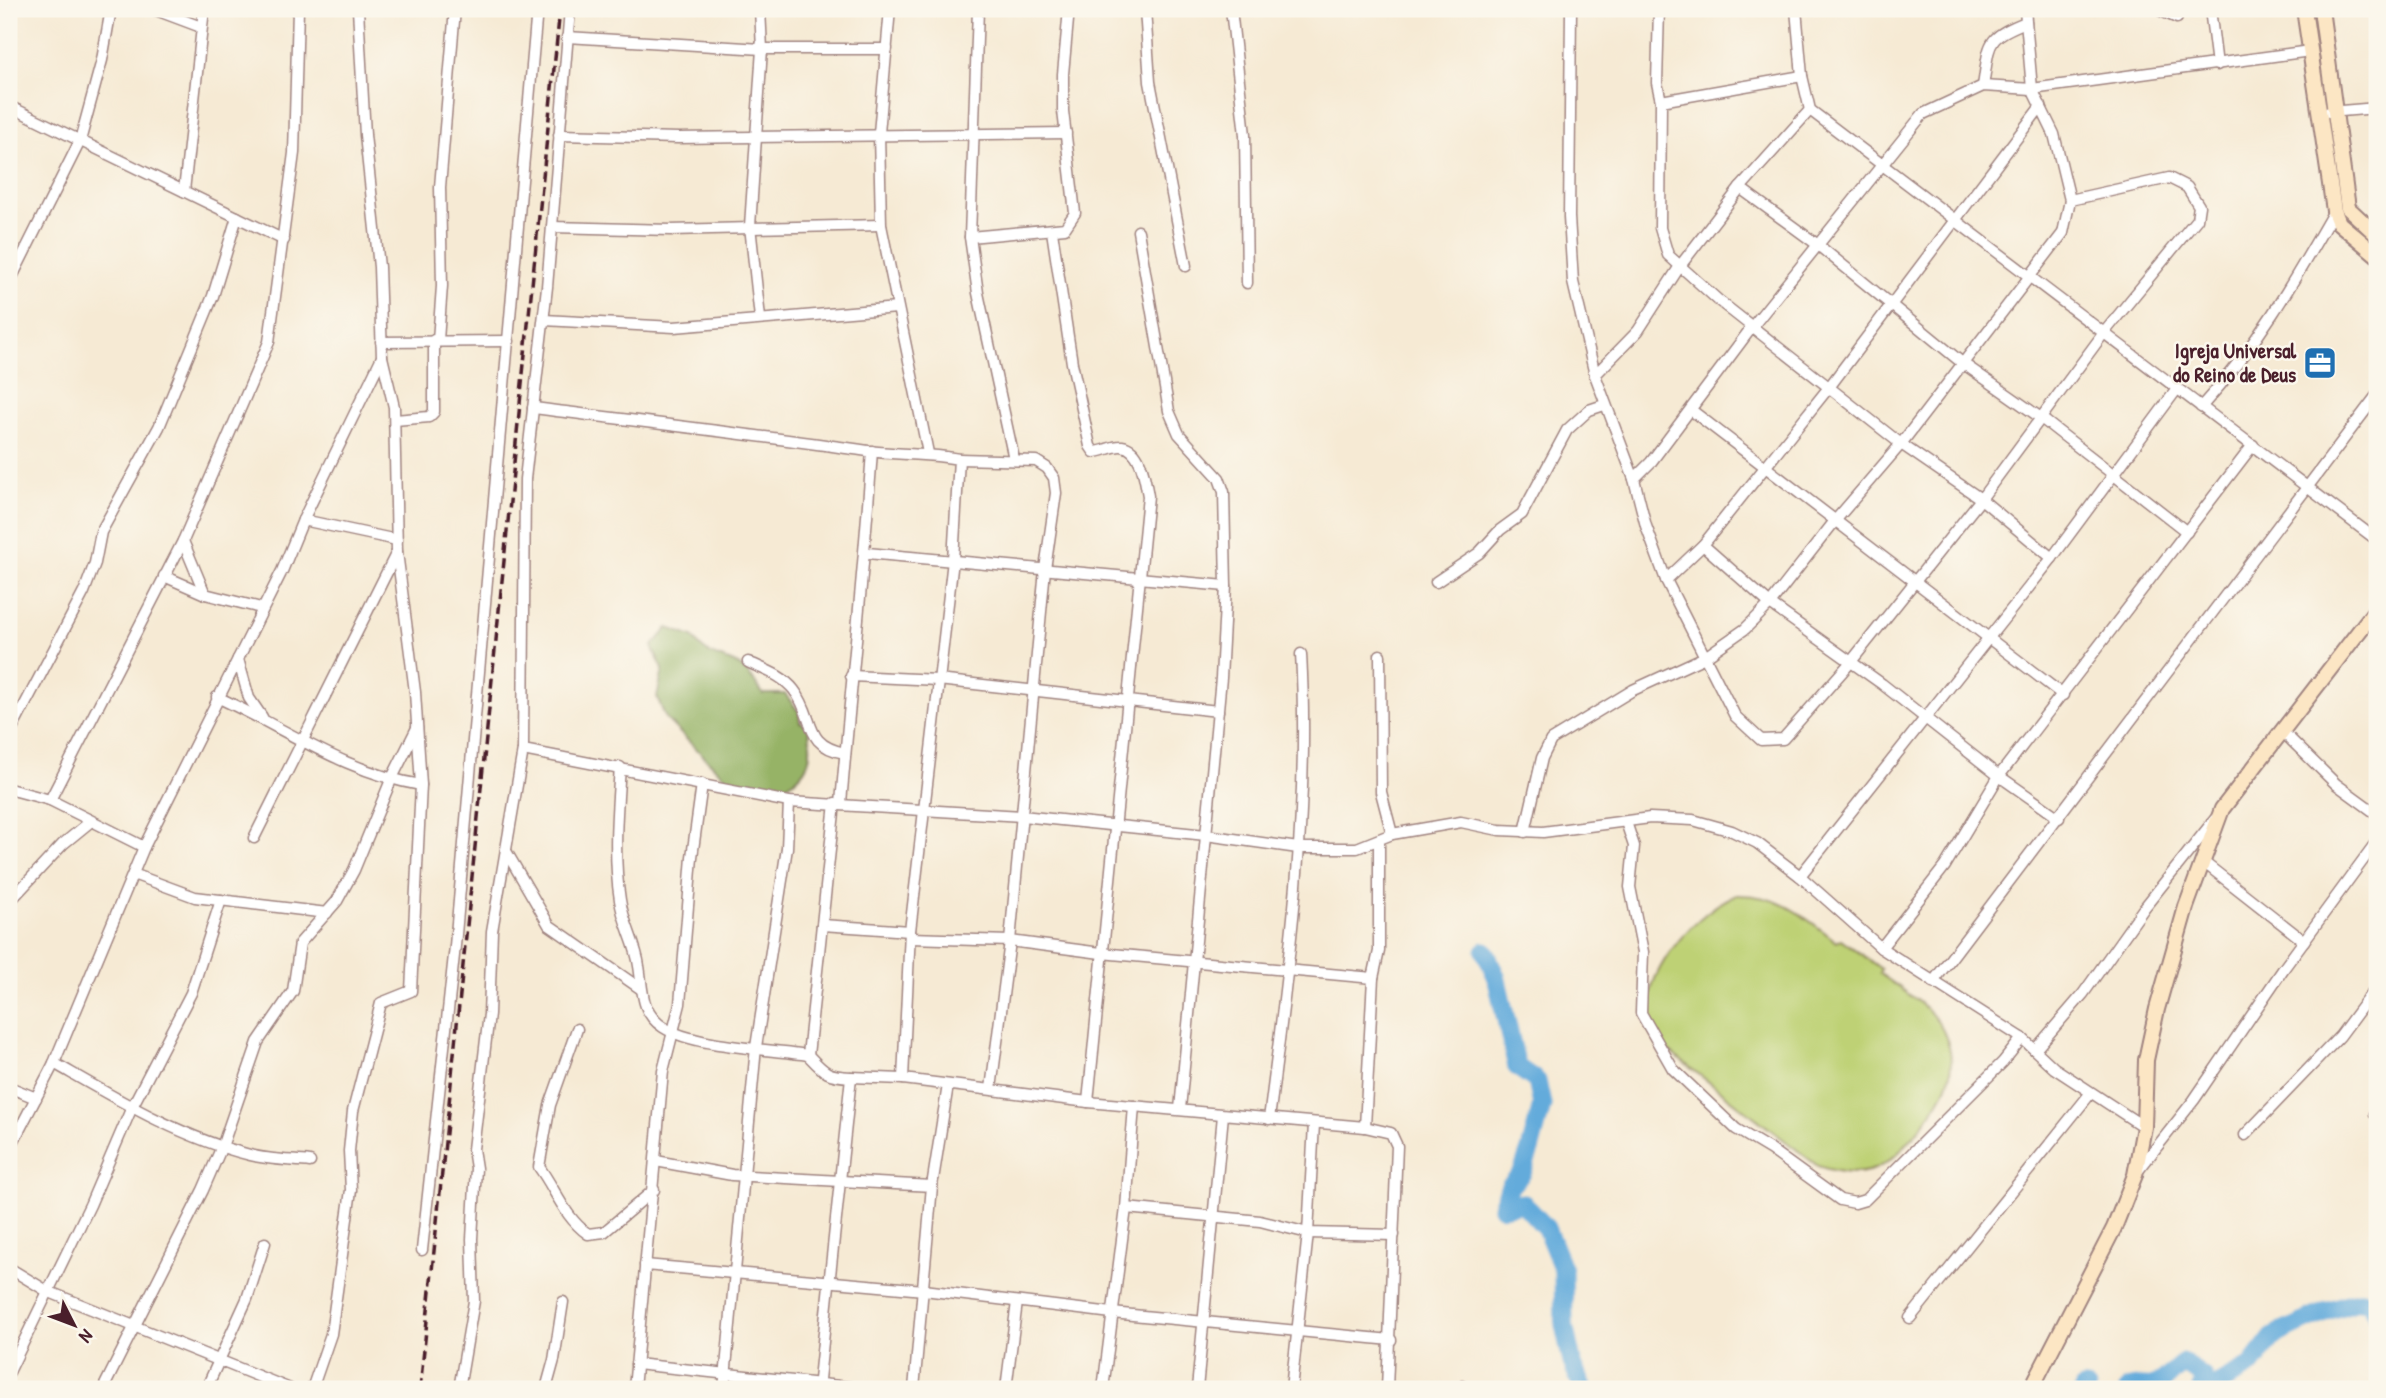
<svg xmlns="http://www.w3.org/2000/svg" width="2386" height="1398" viewBox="0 0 2386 1398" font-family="'Patrick Hand',sans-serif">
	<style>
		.green { fill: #bed175; stroke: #847850; stroke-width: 2 }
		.forest { fill: #96b366; stroke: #706948; stroke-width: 2 }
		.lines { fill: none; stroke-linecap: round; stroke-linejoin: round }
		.river { stroke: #64abdb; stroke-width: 19 }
		.street-casing { stroke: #a08480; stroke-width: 13 }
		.secondary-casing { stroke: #a08480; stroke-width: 18 }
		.street { stroke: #fff; stroke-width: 10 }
		.secondary { stroke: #fce6c4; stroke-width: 14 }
		.rail { stroke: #4a1f2b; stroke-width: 3.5; stroke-dasharray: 10 5; stroke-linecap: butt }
		.labels { text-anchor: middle; stroke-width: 5; stroke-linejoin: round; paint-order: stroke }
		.poi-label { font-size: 21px; font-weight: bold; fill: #4a1f2b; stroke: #fbf7ec; text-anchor: end }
	</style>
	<rect width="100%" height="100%" fill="#fbf7ec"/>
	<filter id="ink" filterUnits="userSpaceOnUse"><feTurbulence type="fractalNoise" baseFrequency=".0143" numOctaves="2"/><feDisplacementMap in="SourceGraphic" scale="14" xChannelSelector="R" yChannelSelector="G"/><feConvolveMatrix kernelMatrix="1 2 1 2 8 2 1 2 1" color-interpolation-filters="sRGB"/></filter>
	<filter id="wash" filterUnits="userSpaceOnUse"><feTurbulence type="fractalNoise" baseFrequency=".00686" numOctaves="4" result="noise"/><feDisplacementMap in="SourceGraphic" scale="28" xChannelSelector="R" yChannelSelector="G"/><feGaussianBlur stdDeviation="1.57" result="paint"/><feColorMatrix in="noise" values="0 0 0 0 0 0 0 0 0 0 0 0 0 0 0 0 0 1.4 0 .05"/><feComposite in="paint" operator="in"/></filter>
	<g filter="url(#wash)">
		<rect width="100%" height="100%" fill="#f6ead4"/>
		<!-- green -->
		<path class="green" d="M1737,895C1780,894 1805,917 1837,942L1841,939L1881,969L1879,973C1903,991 1937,1009 1947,1040C1953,1055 1952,1078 1944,1092C1933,1113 1902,1155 1881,1166C1861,1177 1839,1173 1818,1166L1666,1049C1659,1037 1650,1024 1649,1010C1645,969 1701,907 1737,895Z"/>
		<!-- forest -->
		<path class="forest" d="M668,628L693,637C704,656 717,655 736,664C748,670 756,684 763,694H785L799,712L800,722L808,725C814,759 810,773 780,790L728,780L666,719L657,697L663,669L652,647Z"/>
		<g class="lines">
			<!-- river -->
			<g class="river">
				<path d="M1485,951L1496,976L1517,1067L1537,1081L1542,1105L1530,1150L1522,1173L1510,1186L1502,1207L1523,1203L1546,1228L1563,1270L1564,1325L1572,1362L1583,1389"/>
				<path d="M2083,1389H2087"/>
				<path d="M2128,1389C2137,1385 2143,1388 2151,1387C2166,1384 2172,1370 2184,1363L2203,1377L2201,1389"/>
				<path d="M2209,1389L2251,1366L2273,1337L2284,1331L2327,1311L2357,1301H2367L2377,1315"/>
			</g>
		</g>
	</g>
	<g filter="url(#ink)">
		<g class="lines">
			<defs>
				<g id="street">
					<path d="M153,9L201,27"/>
					<path d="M570,9L547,287L525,479L523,750L789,802L1022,816L1206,835L1298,848H1357L1392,834L1461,822L1499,830L1543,832L1650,818L1693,820L1732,831L1757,843L1800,876L1881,948L2022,1038L2054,1068L2144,1127"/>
					<path d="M890,9L879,133L881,225L928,453"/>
					<path d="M978,9L970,237L978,293L1014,459"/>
					<path d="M1145,9L1150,82L1186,266"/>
					<path d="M1231,9L1245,135L1247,283"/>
					<path d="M1571,9L1569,217L1573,282L1595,375L1634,479L1646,526L1666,580L1735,716L1761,740L1783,739L1850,663L1981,499L2103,334L2197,219L2199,206L2187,187L2169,178L2070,200"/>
					<path d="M1659,9L1657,83L1661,101L1660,228L1668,255L1718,300L1901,444L1981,499L2052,558"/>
					<path d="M1796,9L1802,76L1810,110L2377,540"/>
					<path d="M2157,9L2177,18"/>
					<path d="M2210,9L2217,65"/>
					<path d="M567,37L762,49H887"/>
					<path d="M1983,86C1990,44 1984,38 2026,22"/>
					<path d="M1661,101L1802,76"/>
					<path d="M9,106L284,240"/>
					<path d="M2329,112L2377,108"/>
					<path d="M559,135L678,138L1066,133"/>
					<path d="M1740,188L1818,245L1961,362L2041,418L2187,532"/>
					<path d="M184,191L204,9"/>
					<path d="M552,227L671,230L881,225"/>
					<path d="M1052,231L1072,363L1090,446L1094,452C1103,452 1113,445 1122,446C1142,449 1145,481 1148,496L1088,1102"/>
					<path d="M1138,231L1169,411L1179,434L1219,478L1224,492L1226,586L1221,678L1180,1109"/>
					<path d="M970,237L1065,228L1075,213L1063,111V74L1069,9"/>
					<path d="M9,283L80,141L102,60L111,9"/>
					<path d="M760,318L750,226L762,49L760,9"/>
					<path d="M544,320L674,327L897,308"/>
					<path d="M438,340L442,286L440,187L455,9"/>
					<path d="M381,342L509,341"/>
					<path d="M1595,375L1638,331L1680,266L1740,188L1810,110"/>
					<path d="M2201,407C2257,346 2293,283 2334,211"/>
					<path d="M533,408C645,422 756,435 868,451C898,455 929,453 959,459L953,560L910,931L903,1079"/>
					<path d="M1691,410L2063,695"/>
					<path d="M395,420L429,417L434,412V340"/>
					<path d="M959,459L1036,461L1047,468L1054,478L1056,493L1045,569L1010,941L991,1089"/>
					<path d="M1634,479L1651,462L1752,327L1923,114L1983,86L2032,89L2310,51"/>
					<path d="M303,520L397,540"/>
					<path d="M183,541L205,594"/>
					<path d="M1703,545L1770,604L1882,684L1999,776L2059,818"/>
					<path d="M867,553L1226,586"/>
					<path d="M164,576L205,594L261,608"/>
					<path d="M1666,580L1703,545L1830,386L2041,106"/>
					<path d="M1436,582L1479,553L1500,530L1522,514L1567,430L1589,410L1604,405"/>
					<path d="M1380,655L1381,792L1392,834"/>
					<path d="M238,659L249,698L262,717"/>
					<path d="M748,662C765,670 782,675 794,690C816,718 802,745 845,753"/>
					<path d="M851,676L938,680L1218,711"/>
					<path d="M217,697C285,728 346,773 421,785"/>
					<path d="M2283,732L2336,784L2377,814"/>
					<path d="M9,735L84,592L95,563L101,532L159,427L213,296L237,217"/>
					<path d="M620,767C617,810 613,857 620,900C623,923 636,943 639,966C643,989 640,1012 663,1027C694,1047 770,1049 808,1055C824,1072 826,1076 851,1077"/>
					<path d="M9,789L50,800L144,847"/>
					<path d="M50,800L183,541L269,342L294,153L298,9"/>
					<path d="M841,803C851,686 864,569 872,451"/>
					<path d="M1626,822L1634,846L1630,887L1643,952L1641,1013L1673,1069L1736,1129L1771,1150L1840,1200L1855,1203L1865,1200L2003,1062L2022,1038"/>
					<path d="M1525,832L1542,758L1551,740L1633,690L1705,657L1745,629L1770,604L1834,522L1901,444L2063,233L2070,200L2054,134L2032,89L2025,9"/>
					<path d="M254,838L397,552"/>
					<path d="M506,851L549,925L641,989"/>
					<path d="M2202,861L2304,941"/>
					<path d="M133,874L195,897L327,913"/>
					<path d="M1800,876L2052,558L2177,389"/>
					<path d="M9,902L63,844L90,822"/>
					<path d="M822,925L910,931"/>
					<path d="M910,938L1010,941L1101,953L1373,978"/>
					<path d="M1881,948L1945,866L1999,776L2253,445"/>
					<path d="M1933,982L2377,395"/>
					<path d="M577,1029L550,1105L539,1167C556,1190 564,1217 588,1234L604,1232L654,1190"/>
					<path d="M2035,1050L2083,994L2144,908L2215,819"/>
					<path d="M808,1055L835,803"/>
					<path d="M54,1063C117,1099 179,1137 250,1155C269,1160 290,1160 310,1162"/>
					<path d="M9,1087L36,1098"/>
					<path d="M2375,1114L2377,1112"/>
					<path d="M1269,1119C1289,965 1310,809 1301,654"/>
					<path d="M1365,1127L1373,978L1379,951V840"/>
					<path d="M2245,1135L2340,1036L2377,986"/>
					<path d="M9,1150L54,1063L144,847L282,571L303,520L382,357"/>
					<path d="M656,1161L732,1175L932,1186"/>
					<path d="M2137,1172L2194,1100L2284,968L2377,841"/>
					<path d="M1126,1208L1260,1221L1308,1233L1394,1235"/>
					<path d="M422,1250L455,946L537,9"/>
					<path d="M645,1265L924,1290L1112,1313L1391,1340"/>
					<path d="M9,1268L47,1291L290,1389"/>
					<path d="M1910,1318L2090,1094"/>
					<path d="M636,1364L867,1389"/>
					<path d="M9,1372L90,1205L132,1107L191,993L221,900"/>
					<path d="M103,1389L203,1190L223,1144L258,1042L293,991L300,943L337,901L354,870L391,780L417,728"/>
					<path d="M206,1389L247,1299L265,1243"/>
					<path d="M312,1389L331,1334L351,1190L349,1151L353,1111L381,1003L411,991L421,785L415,692L397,552L394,407L382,357L379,267L365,135L358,9"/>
					<path d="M459,1389L474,1301L472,1239L476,1168L473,1149L489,1014L492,931L523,750"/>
					<path d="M546,1389L554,1360L563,1302"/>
					<path d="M634,1389L663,1071L680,1004L692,857L702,784"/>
					<path d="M724,1389L756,1047L787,848L789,802"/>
					<path d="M818,1389L851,1077L903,1079L1088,1102L1365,1127L1391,1133L1397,1146L1387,1389"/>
					<path d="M914,1389L932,1186L948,1085"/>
					<path d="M1006,1389L1017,1302"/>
					<path d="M1103,1389L1126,1208L1134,1106"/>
					<path d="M1197,1389L1223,1115"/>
					<path d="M1291,1389L1308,1233L1314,1124"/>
					<path d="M1463,1389V1386"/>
				</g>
				<g id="secondary">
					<path d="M2304,9L2334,211L2339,223L2377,255"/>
					<path d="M2321,9L2348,208L2377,235"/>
					<path d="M2031,1389L2114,1228L2135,1175L2144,1127L2146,1060L2157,1009L2186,907L2222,809L2377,608"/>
				</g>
			</defs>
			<!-- street casing -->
			<use href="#street" class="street-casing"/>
			<!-- secondary casing -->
			<use href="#secondary" class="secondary-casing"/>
			<!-- street -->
			<use href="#street" class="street"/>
			<!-- secondary -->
			<use href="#secondary" class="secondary"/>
			<!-- rail -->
			<path class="rail" d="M420,1389L560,9"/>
		</g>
	</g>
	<!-- icons -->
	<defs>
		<symbol id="office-square" viewBox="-11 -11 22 22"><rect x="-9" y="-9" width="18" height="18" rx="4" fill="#1f6fb2" stroke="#fbf7ec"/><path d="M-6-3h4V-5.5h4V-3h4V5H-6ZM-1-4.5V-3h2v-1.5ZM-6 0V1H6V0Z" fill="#fff"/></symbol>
	</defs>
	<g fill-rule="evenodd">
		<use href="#office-square" x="2301" y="344" width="38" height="38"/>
	</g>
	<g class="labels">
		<!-- poi labels -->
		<g class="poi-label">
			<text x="2296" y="358">Igreja Universal<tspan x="2296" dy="24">do Reino de Deus</tspan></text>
		</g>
	</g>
	<!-- margin -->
	<rect width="2386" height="1398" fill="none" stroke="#fbf7ec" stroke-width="35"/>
	<!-- north arrow -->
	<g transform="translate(74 1325) rotate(132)" stroke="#fbf7ec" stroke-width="5" paint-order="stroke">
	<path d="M0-5L12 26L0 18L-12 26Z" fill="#4a1f2b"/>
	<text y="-10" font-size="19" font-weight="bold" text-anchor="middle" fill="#4a1f2b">N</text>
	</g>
</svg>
